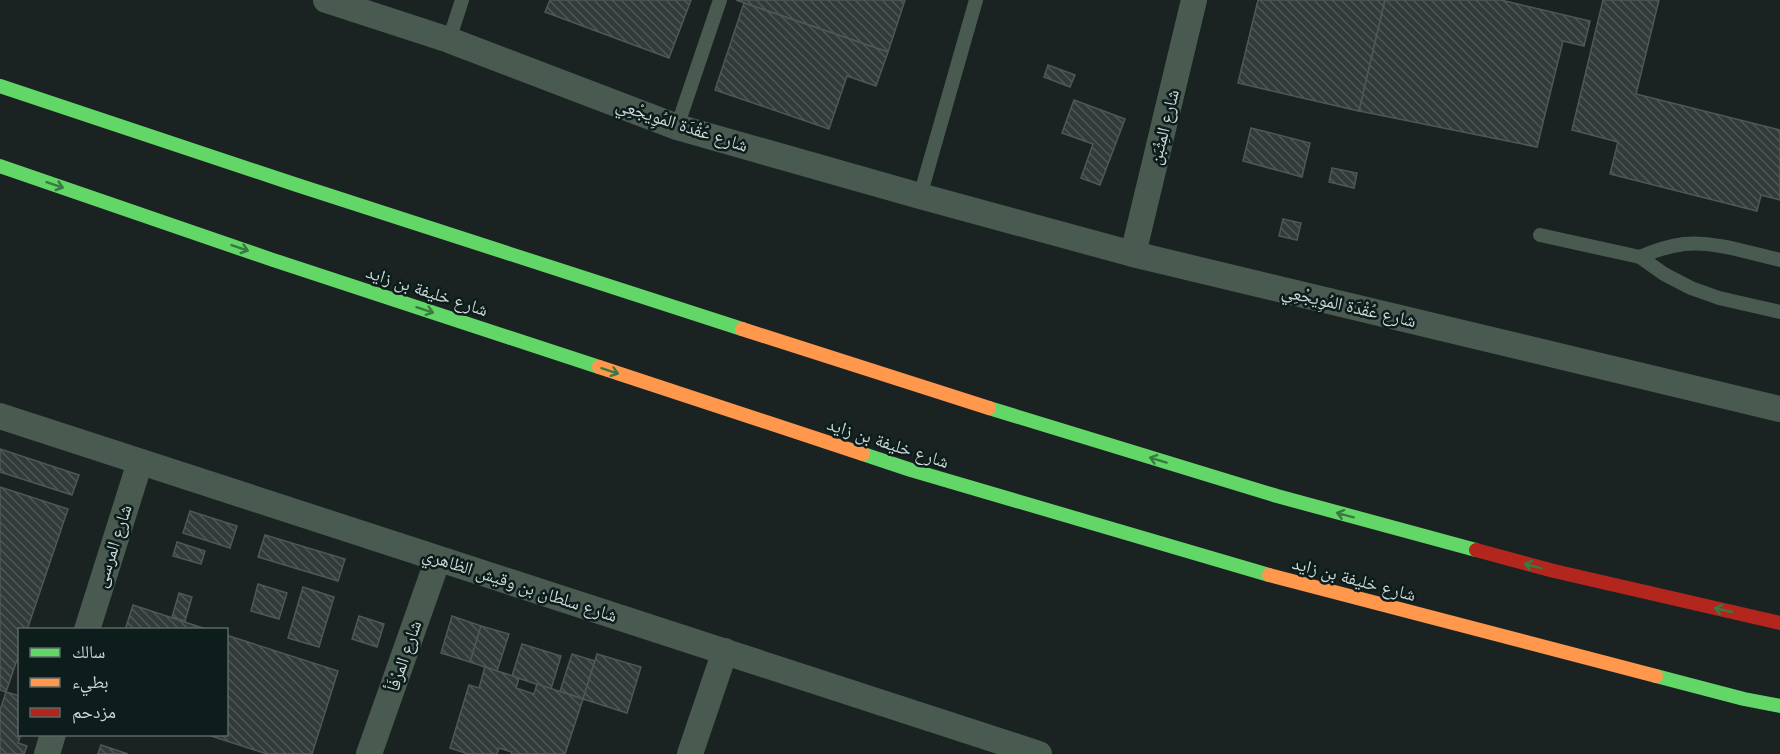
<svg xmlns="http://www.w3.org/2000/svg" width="1780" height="754" viewBox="0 0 1780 754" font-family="'Noto Sans','Noto Naskh Arabic',sans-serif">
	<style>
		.building { fill: url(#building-back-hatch); stroke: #4f5758; stroke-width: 1.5 }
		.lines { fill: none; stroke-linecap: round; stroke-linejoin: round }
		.lane { stroke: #495a51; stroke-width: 14 }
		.street { stroke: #495a51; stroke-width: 26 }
		.fast { stroke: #63d668; stroke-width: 14 }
		.slow { stroke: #ff974d; stroke-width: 14 }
		.jam { stroke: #b3261e; stroke-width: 14 }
		.oneway { stroke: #387a42 }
		.labels { text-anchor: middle; stroke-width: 5; stroke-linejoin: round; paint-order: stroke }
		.street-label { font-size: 18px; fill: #cdd8d7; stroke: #0c1d1c }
	</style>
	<defs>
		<pattern id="building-back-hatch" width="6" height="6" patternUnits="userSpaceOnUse" patternTransform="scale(1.5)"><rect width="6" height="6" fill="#323a3a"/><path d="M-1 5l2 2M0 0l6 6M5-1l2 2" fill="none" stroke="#4e5656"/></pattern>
	</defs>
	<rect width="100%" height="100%" fill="#1a2322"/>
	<!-- building -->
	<g class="building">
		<path d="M550,0H691L669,58L545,12Z"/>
		<path d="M736,0H905L888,52Z"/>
		<path d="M1258,0H1385L1359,111L1238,83Z"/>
		<path d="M1385,0H1501L1590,21L1584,46L1563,41L1537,147L1359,111Z"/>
		<path d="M1603,0H1659L1636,94L1780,130V200L1761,195L1757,211L1610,174L1618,142L1572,130Z"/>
		<path d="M744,3L888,52L876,86L847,76L829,129L715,90Z"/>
		<path d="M1048,65L1075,75L1070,87L1044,77Z"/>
		<path d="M1074,100L1125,119L1100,185L1081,178L1093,144L1062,133Z"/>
		<path d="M1251,128L1310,143L1302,177L1243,161Z"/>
		<path d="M1332,168L1357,173L1354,188L1329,182Z"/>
		<path d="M1283,219L1301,223L1297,240L1279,236Z"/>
		<path d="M0,449L79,475L72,495L0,472Z"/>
		<path d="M0,487L68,509L27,630H20V651L6,692L0,690Z"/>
		<path d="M190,511L237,526L230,548L183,533Z"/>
		<path d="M265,535L345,559L338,581L258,557Z"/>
		<path d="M177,542L205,551L201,564L173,556Z"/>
		<path d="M258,584L287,593L279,619L251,611Z"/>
		<path d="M303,587L334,597L319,647L288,638Z"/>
		<path d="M179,593L192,597L185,621L172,617Z"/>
		<path d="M133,605L209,630H125Z"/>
		<path d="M359,616L384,624L377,647L352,639Z"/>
		<path d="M452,616L481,626L470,662L441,653Z"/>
		<path d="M481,626L509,634L497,671L470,662Z"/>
		<path d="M226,635L338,671L312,754H267L205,734H226Z"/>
		<path d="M522,644L561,656L551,689L512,676Z"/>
		<path d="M572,654L595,661L583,699L560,691Z"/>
		<path d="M597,654L641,667L627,713L583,699Z"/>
		<path d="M485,667L519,678L516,688L534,694L537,684L583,699L565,754H511L512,752L499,748L497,754H468L450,748L469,685L479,688Z"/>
		<path d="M6,692L20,696V734H21L18,743L27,746L24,754H0V710Z"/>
		<path d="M101,745L128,754H98Z"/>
	</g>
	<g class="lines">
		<!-- lane -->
		<g class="lane">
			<path d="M449,40L462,0"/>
			<path d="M677,127L720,0"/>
			<path d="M920,196L976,0"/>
			<path d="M1540,235L1640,257L1664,274L1691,288L1719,298L1780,312"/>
			<path d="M1640,257C1654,251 1668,246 1684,244C1716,241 1749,253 1780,260"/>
		</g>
		<!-- street -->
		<g class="street">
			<path d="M326,0L449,40L677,127L920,196L1133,254L1780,409"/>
			<path d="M1133,254L1194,0"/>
			<path d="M0,416L1039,754"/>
			<path d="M87,630L140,462"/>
			<path d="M47,754L53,734"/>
			<path d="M369,754L438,559"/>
			<path d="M690,754L725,651"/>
		</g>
		<!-- fast -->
		<g class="fast">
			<path d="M0,86L294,184L742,329"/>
			<path d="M0,166L273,260L599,367"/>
			<path d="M989,408L1277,496L1476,550"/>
			<path d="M863,454L911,470L1269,575"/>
			<path d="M1656,676L1744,699L1780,706"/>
		</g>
		<!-- slow -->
		<g class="slow">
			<path d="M742,329L989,408"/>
			<path d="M599,367L863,454"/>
			<path d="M1269,575L1656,676"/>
		</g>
		<!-- jam -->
		<path class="jam" d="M1476,550L1554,571L1780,623"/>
	</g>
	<!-- one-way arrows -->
	<defs><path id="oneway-shaft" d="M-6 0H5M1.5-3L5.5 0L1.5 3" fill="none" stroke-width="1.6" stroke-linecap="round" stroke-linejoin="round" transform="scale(1.5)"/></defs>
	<g class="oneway">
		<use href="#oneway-shaft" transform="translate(55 185) rotate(19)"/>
		<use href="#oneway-shaft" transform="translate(240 248) rotate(19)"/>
		<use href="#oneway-shaft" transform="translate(425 310) rotate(18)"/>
		<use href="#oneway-shaft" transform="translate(610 371) rotate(18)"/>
		<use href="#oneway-shaft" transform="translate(1158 460) rotate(-163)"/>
		<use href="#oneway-shaft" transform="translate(1345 515) rotate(-165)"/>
		<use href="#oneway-shaft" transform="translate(1533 566) rotate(-165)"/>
		<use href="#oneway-shaft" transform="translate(1723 610) rotate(-167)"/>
	</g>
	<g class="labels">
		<!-- street labels -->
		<g class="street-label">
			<text transform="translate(682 125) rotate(18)" y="6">شارع عُقْدَة المُوِيجْعِي</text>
			<text transform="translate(1164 127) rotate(-76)" y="6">شارع المِثْبَن</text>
			<text transform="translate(427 291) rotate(18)" y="6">شارع خليفة بن زايد</text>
			<text transform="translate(1349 306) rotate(13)" y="6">شارع عُقْدَة المُوِيجْعِي</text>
			<text transform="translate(888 443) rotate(18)" y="6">شارع خليفة بن زايد</text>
			<text transform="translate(113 546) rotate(-72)" y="6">شارع المرسى</text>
			<text transform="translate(1354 579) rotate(15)" y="6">شارع خليفة بن زايد</text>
			<text transform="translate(520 585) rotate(18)" y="6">شارع سلطان بن وقيش الظاهري</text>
			<text transform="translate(404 656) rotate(-71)" y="6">شارع المرْفَأ</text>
		</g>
	</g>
	<!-- legend -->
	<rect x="18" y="628" width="210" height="108" fill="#0c1d1c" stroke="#596867" stroke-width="1.5"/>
	<rect x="30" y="648" width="30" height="9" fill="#63d668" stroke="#596867" stroke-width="1.5"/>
	<text x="72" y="658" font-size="18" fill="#cdd8d7">سالك</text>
	<rect x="30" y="678" width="30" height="9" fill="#ff974d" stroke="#596867" stroke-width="1.5"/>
	<text x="72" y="688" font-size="18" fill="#cdd8d7">بطيء</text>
	<rect x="30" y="708" width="30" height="9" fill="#b3261e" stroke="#596867" stroke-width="1.5"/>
	<text x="72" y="718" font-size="18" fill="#cdd8d7">مزدحم</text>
</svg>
